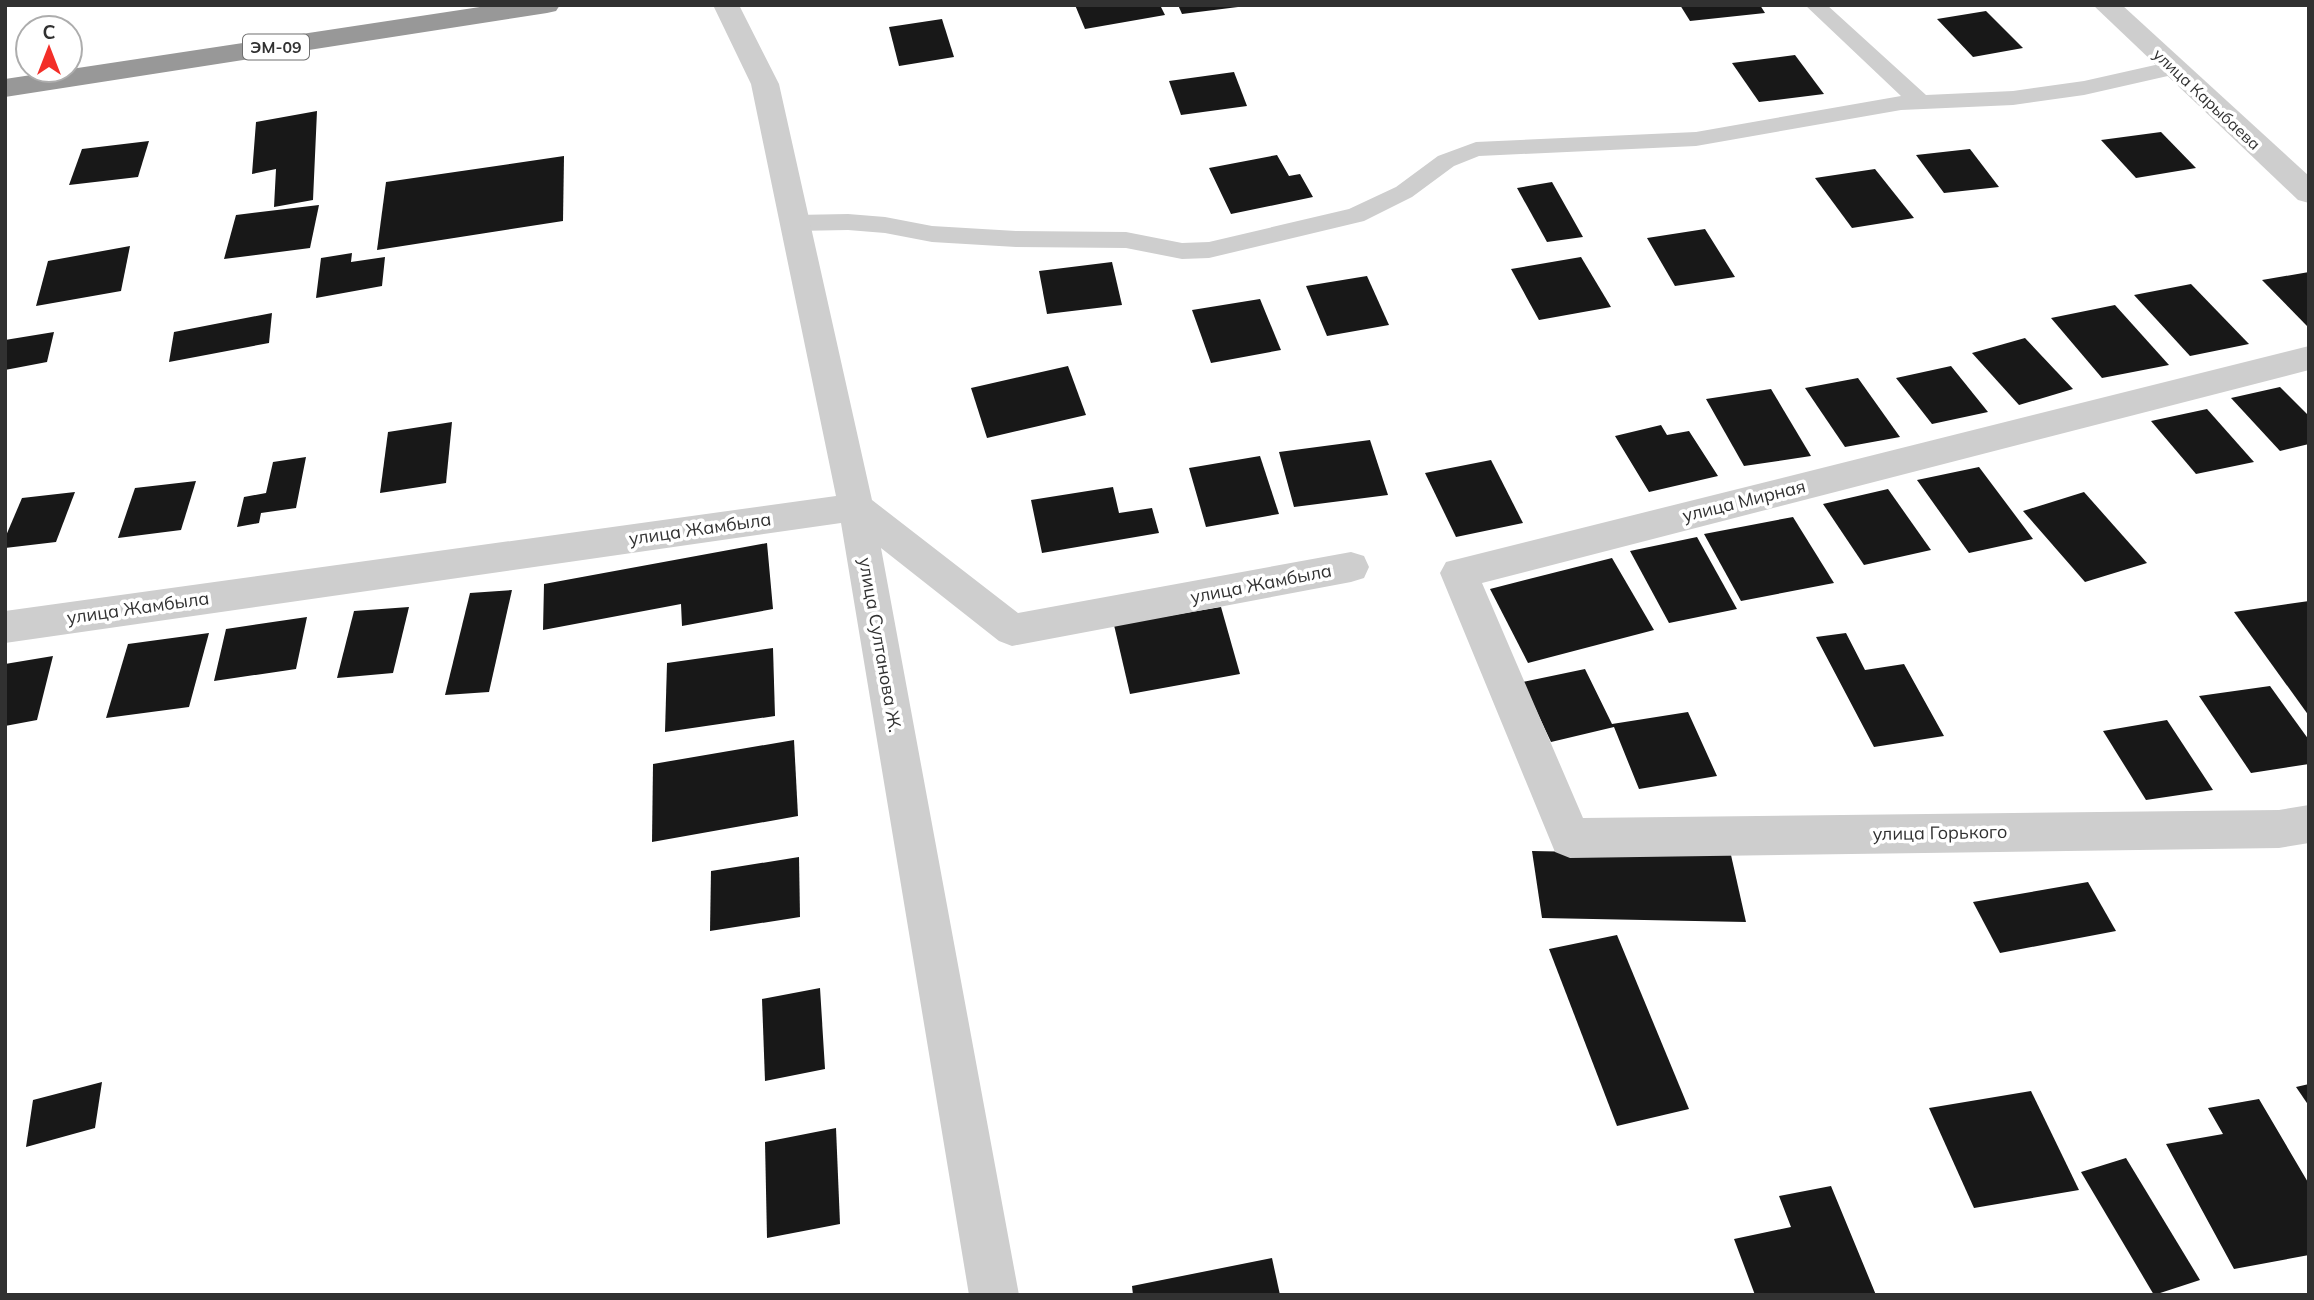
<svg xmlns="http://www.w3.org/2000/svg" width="2314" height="1300" viewBox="0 0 2314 1300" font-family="Mulish,sans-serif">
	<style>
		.building { fill: #181818 }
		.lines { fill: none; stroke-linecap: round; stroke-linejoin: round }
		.lane { fill: #cecece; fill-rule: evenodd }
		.street { fill: #cecece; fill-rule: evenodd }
		.highway { fill: #989898; fill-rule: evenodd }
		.labels { text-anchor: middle; stroke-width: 7; stroke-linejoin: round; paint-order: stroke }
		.shield { fill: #fff; stroke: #6f6f6f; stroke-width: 2 }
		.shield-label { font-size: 16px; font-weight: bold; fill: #313131 }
		.far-street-label { font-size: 16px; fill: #313131; stroke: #fff }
		.street-label { font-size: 18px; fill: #313131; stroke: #fff }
	</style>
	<rect width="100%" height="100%" fill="#fff"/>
	<!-- building -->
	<g class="building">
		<path d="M1075,5H1160L1165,15L1085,29Z"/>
		<path d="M1178,5H1237L1238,7L1182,14Z"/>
		<path d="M1680,5H1760L1765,13L1690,21Z"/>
		<path d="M1986,11L2023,48L1973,57L1937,19Z"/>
		<path d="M942,19L954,57L899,66L889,27Z"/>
		<path d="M1795,55L1824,94L1759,102L1732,63Z"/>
		<path d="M1234,72L1247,106L1181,115L1169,81Z"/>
		<path d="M317,111L313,200L274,207L276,169L252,174L256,122Z"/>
		<path d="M2161,132L2196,168L2136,178L2101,140Z"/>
		<path d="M149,141L138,177L69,185L82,149Z"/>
		<path d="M1970,149L1999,187L1944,193L1916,155Z"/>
		<path d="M1277,155L1289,176L1300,174L1313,197L1231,214L1209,168Z"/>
		<path d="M564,156L563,221L377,250L386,182Z"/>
		<path d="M1875,169L1914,218L1852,228L1815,178Z"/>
		<path d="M1552,182L1583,237L1547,242L1517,188Z"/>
		<path d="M319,205L310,248L224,259L236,215Z"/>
		<path d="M1705,229L1735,277L1675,286L1647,238Z"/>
		<path d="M130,246L121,291L36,306L48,261Z"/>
		<path d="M352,253L351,262L385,257L382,286L316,298L321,258Z"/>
		<path d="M1581,257L1611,307L1539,320L1511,269Z"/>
		<path d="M1112,262L1122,305L1047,314L1039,271Z"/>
		<path d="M2309,272V326H2307L2262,280Z"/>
		<path d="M1367,276L1389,325L1327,336L1306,286Z"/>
		<path d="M2191,284L2249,344L2190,356L2134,295Z"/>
		<path d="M1260,299L1281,350L1211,363L1192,310Z"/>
		<path d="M2115,305L2169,365L2102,378L2051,318Z"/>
		<path d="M272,313L269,343L169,362L174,332Z"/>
		<path d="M54,332L47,362L5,370V340Z"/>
		<path d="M2025,338L2073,389L2019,405L1972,353Z"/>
		<path d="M1068,366L1086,415L987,438L971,388Z"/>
		<path d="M1951,366L1988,412L1932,424L1896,378Z"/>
		<path d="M1858,378L1900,437L1845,447L1805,388Z"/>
		<path d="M2280,387L2309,416V444L2280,451L2231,398Z"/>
		<path d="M1771,389L1811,456L1744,466L1706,399Z"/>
		<path d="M2207,409L2254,462L2196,474L2151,421Z"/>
		<path d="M452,422L446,483L380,493L388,432Z"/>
		<path d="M1661,425L1667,435L1689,431L1718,476L1649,492L1615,436Z"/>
		<path d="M1370,440L1388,495L1294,507L1279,452Z"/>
		<path d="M1260,456L1279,514L1206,527L1189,468Z"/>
		<path d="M306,457L296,508L261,513L259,523L237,527L244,497L266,493L273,462Z"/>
		<path d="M1491,460L1523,523L1456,537L1425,473Z"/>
		<path d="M1979,467L2033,539L1969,553L1917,480Z"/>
		<path d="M196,481L181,530L118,538L135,488Z"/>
		<path d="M1113,487L1119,513L1152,508L1159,533L1042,553L1031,500Z"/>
		<path d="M1888,489L1931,550L1864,565L1823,504Z"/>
		<path d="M75,492L56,542L5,548V538L22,498Z"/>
		<path d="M2084,492L2147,563L2085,582L2023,511Z"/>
		<path d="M1793,517L1834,583L1741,601L1704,534Z"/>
		<path d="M1697,537L1737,609L1669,623L1630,551Z"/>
		<path d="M767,543L773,609L682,626L681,604L543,630L544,584Z"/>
		<path d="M1612,558L1654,630L1528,663L1490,589Z"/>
		<path d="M512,590L489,692L445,695L470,593Z"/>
		<path d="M2309,601V716L2234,612Z"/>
		<path d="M409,607L393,673L337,678L354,611Z"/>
		<path d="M1221,607L1240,674L1130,694L1114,625Z"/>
		<path d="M307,617L296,669L214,681L226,629Z"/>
		<path d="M209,633L189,707L106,718L128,644Z"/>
		<path d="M1846,633L1865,670L1904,664L1944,736L1874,747L1816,637Z"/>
		<path d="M773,648L775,716L665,732L667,663Z"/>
		<path d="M53,656L37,720L5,726V664Z"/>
		<path d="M1585,669L1612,724L1688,712L1717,776L1639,789L1614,727L1551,742L1523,682Z"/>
		<path d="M2270,686L2309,740V764L2251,773L2199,696Z"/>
		<path d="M2167,720L2213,790L2146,800L2103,731Z"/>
		<path d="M794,740L798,816L652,842L653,764Z"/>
		<path d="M1532,851L1731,855L1746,922L1542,918Z"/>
		<path d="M799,857L800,917L710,931L711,871Z"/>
		<path d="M2088,882L2116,931L2000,953L1973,902Z"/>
		<path d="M1617,935L1689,1109L1617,1126L1549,949Z"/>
		<path d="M820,988L825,1069L765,1081L762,999Z"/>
		<path d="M102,1082L95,1128L26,1147L33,1100Z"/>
		<path d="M2309,1084V1106L2296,1087Z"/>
		<path d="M2031,1091L2079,1190L1974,1208L1929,1108Z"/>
		<path d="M2259,1099L2309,1184V1255L2234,1269L2166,1144L2223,1134L2208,1108Z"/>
		<path d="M836,1128L840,1224L767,1238L765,1142Z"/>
		<path d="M2126,1158L2200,1280L2154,1295L2081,1172Z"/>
		<path d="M1831,1186L1876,1295H1755L1734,1239L1791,1227L1779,1196Z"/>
		<path d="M1272,1258L1280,1295H1133L1132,1286Z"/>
	</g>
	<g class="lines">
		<!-- lane -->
		<path class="lane" d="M1805,5H1827L1926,95L2013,91L2084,81L2173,61L2181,63L2184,68L2181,73L2084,95L2013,105L1901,110L1696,146L1479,156L1454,166L1412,197L1364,221L1209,258L1182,259L1126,248L1016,247L932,242L885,233L848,230L795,231L787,229L783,223L787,217L795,215L848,214L885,217L932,226L1016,231L1126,232L1182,243L1209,242L1349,209L1396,187L1438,156L1476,142L1696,132L1901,96Z"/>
		<!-- street -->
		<g class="street">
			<path d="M713,5H739L779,84L872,500L1018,613L1351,552L1364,556L1369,567L1364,578L1351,582L1012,646L999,641L881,548L1019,1295H969L841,523L5,643V611L836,496L751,84Z"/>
			<path d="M2093,5H2122L2309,176V203L2298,200Z"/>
			<path d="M2309,346V370L1482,583L1583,818L2279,810L2309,805V843L2279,848L1570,858L1555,852L1440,573L1446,562Z"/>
		</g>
		<!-- highway -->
		<path class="highway" d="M493,5H560L556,11L547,13L5,97V79Z"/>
	</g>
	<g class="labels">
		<!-- shield labels -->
		<rect class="shield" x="243" y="34.5" width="66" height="25" rx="5"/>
		<g class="shield-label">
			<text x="276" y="53">ЭМ-09</text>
		</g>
		<!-- far-street labels -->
		<g class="far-street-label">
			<text transform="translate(2207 99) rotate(43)" y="6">улица Карыбаева</text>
		</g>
		<!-- street labels -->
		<g class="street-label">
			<text transform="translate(1744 501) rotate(-14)" y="6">улица Мирная</text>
			<text transform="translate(700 529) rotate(-8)" y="6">улица Жамбыла</text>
			<text transform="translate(1261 584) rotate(-11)" y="6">улица Жамбыла</text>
			<text transform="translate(138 608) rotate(-8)" y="6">улица Жамбыла</text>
			<text transform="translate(880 645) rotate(80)" y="6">улица Султанова Ж.</text>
			<text transform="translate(1940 833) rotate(-1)" y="6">улица Горького</text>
		</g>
	</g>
	<!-- border -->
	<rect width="2314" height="1300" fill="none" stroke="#313131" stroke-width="14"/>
	<!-- north arrow -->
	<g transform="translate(49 49)"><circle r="33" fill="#ffffff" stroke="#adadad" stroke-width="2"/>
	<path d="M0-5L12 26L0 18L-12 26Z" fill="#f32e28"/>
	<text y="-10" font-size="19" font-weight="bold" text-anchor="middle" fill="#313131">С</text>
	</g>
</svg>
